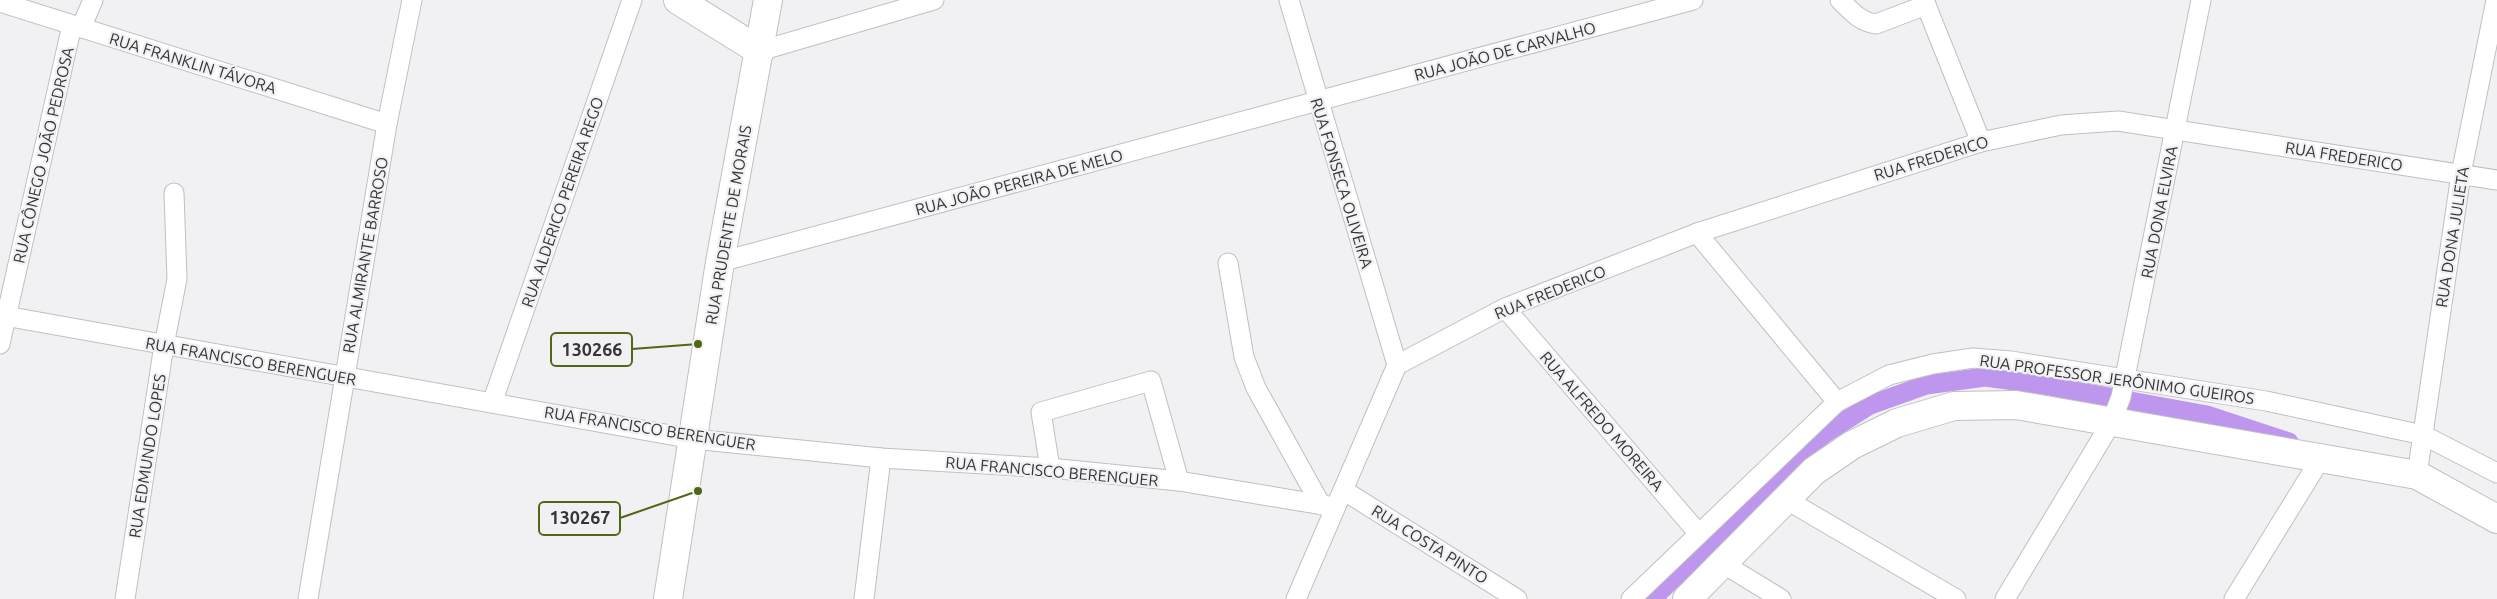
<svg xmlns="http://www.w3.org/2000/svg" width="2497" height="599" viewBox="0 0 2497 599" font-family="Ubuntu,sans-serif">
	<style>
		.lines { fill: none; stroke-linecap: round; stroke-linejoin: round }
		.canal { stroke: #be96ed; stroke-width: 19 }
		.street-casing { stroke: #c0bfc2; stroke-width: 21 }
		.secondary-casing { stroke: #c0bfc2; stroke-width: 30 }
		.street { stroke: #fff; stroke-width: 19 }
		.secondary { stroke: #fff; stroke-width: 28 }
		.labels { text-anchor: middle; stroke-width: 4.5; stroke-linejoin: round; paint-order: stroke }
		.street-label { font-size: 16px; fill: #353436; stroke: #f1f0f3 }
		.leader { fill: none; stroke: #506716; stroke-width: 2 }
		.callout-dot { fill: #506716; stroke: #f1f0f3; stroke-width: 2 }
		.callout { fill: #f1f0f3; stroke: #506716; stroke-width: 2 }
		.callout-label { font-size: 18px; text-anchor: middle; font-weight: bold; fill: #353436 }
	</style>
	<rect width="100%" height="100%" fill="#f1f0f3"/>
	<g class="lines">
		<!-- canal -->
		<path class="canal" d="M1652,599L1824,434L1870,405L1926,385L1985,377L2043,385L2207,415L2289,442"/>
		<defs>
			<g id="street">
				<path d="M1289,0L1397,365"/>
				<path d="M1840,0C1851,11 1860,22 1876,24L1926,5"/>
				<path d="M1924,0L1981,142"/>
				<path d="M0,2L387,124"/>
				<path d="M81,28L93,0"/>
				<path d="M760,51L934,0"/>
				<path d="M1697,233L1837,402"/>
				<path d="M720,262L1693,0"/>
				<path d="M1228,263L1244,357L1256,388L1321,505"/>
				<path d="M1505,308L1699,534"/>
				<path d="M0,315L693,439L881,458L1050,468L1179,481L1335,507"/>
				<path d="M0,344L72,25"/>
				<path d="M1397,365L1505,308L1697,233L1981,142L2061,125L2118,121L2497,180"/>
				<path d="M492,403L632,0"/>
				<path d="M1050,468L1041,412L1151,381L1179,481"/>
				<path d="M2417,475L2461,174L2496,0"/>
				<path d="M1343,490L1517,599"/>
				<path d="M1787,500L1956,599"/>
				<path d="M1722,563L1781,599"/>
				<path d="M125,599L164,345L177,279L174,193"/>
				<path d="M308,599L387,124L412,0"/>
				<path d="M864,599L881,458"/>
				<path d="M1296,599L1397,365"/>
				<path d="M1631,599L1837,402L1889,375L1933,364L1973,358L2011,361L2266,401L2423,435L2497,473"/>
				<path d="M2005,599L2111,423L2121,397L2201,0"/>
				<path d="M2234,599L2321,458"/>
			</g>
			<g id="secondary">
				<path d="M678,0L760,51"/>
				<path d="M668,599L720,262L768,0"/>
				<path d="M1687,599L1814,471L1852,445L1897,423L1954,406L2016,405L2417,475L2497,519"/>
			</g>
		</defs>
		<!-- street casing -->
		<use href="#street" class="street-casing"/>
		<!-- secondary casing -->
		<use href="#secondary" class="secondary-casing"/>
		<!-- street -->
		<use href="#street" class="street"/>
		<!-- secondary -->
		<use href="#secondary" class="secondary"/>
	</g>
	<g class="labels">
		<!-- street labels -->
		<g class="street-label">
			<text transform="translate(1505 51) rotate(-15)" y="6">RUA JOÃO DE CARVALHO</text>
			<text transform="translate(193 63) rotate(17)" y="6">RUA FRANKLIN TÁVORA</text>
			<text transform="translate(43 155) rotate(-77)" y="6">RUA CÔNEGO JOÃO PEDROSA</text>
			<text transform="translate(2344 156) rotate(9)" y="6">RUA FREDERICO</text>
			<text transform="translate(1931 158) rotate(-17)" y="6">RUA FREDERICO</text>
			<text transform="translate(1019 182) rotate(-15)" y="6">RUA JOÃO PEREIRA DE MELO</text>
			<text transform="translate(1342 183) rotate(73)" y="6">RUA FONSECA OLIVEIRA</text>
			<text transform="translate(562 202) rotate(-71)" y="6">RUA ALDERICO PEREIRA REGO</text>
			<text transform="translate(2159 212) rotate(-79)" y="6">RUA DONA ELVIRA</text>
			<text transform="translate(728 225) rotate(-80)" y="6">RUA PRUDENTE DE MORAIS</text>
			<text transform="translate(2452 237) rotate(-81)" y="6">RUA DONA JULIETA</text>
			<text transform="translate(365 255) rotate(-80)" y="6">RUA ALMIRANTE BARROSO</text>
			<text transform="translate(1550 292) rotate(-22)" y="6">RUA FREDERICO</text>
			<text transform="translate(251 361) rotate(10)" y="6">RUA FRANCISCO BERENGUER</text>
			<text transform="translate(2117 379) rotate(8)" y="6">RUA PROFESSOR JERÔNIMO GUEIROS</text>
			<text transform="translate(1602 421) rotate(49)" y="6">RUA ALFREDO MOREIRA</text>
			<text transform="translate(650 428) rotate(9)" y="6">RUA FRANCISCO BERENGUER</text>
			<text transform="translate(147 456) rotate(-81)" y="6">RUA EDMUNDO LOPES</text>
			<text transform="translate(1052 471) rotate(5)" y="6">RUA FRANCISCO BERENGUER</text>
			<text transform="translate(1430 544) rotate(32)" y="6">RUA COSTA PINTO</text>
		</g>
	</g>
	<!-- callouts -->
	<path class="leader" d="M698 344L632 349M698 491L620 518"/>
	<g class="callout-dot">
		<circle cx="698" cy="344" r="5"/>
		<circle cx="698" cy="491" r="5"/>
	</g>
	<g class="callout">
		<rect x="551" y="333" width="81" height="33" rx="5"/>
		<rect x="539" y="502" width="81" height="33" rx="5"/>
	</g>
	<g class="callout-label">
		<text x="592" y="356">130266</text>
		<text x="580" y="524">130267</text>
	</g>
</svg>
